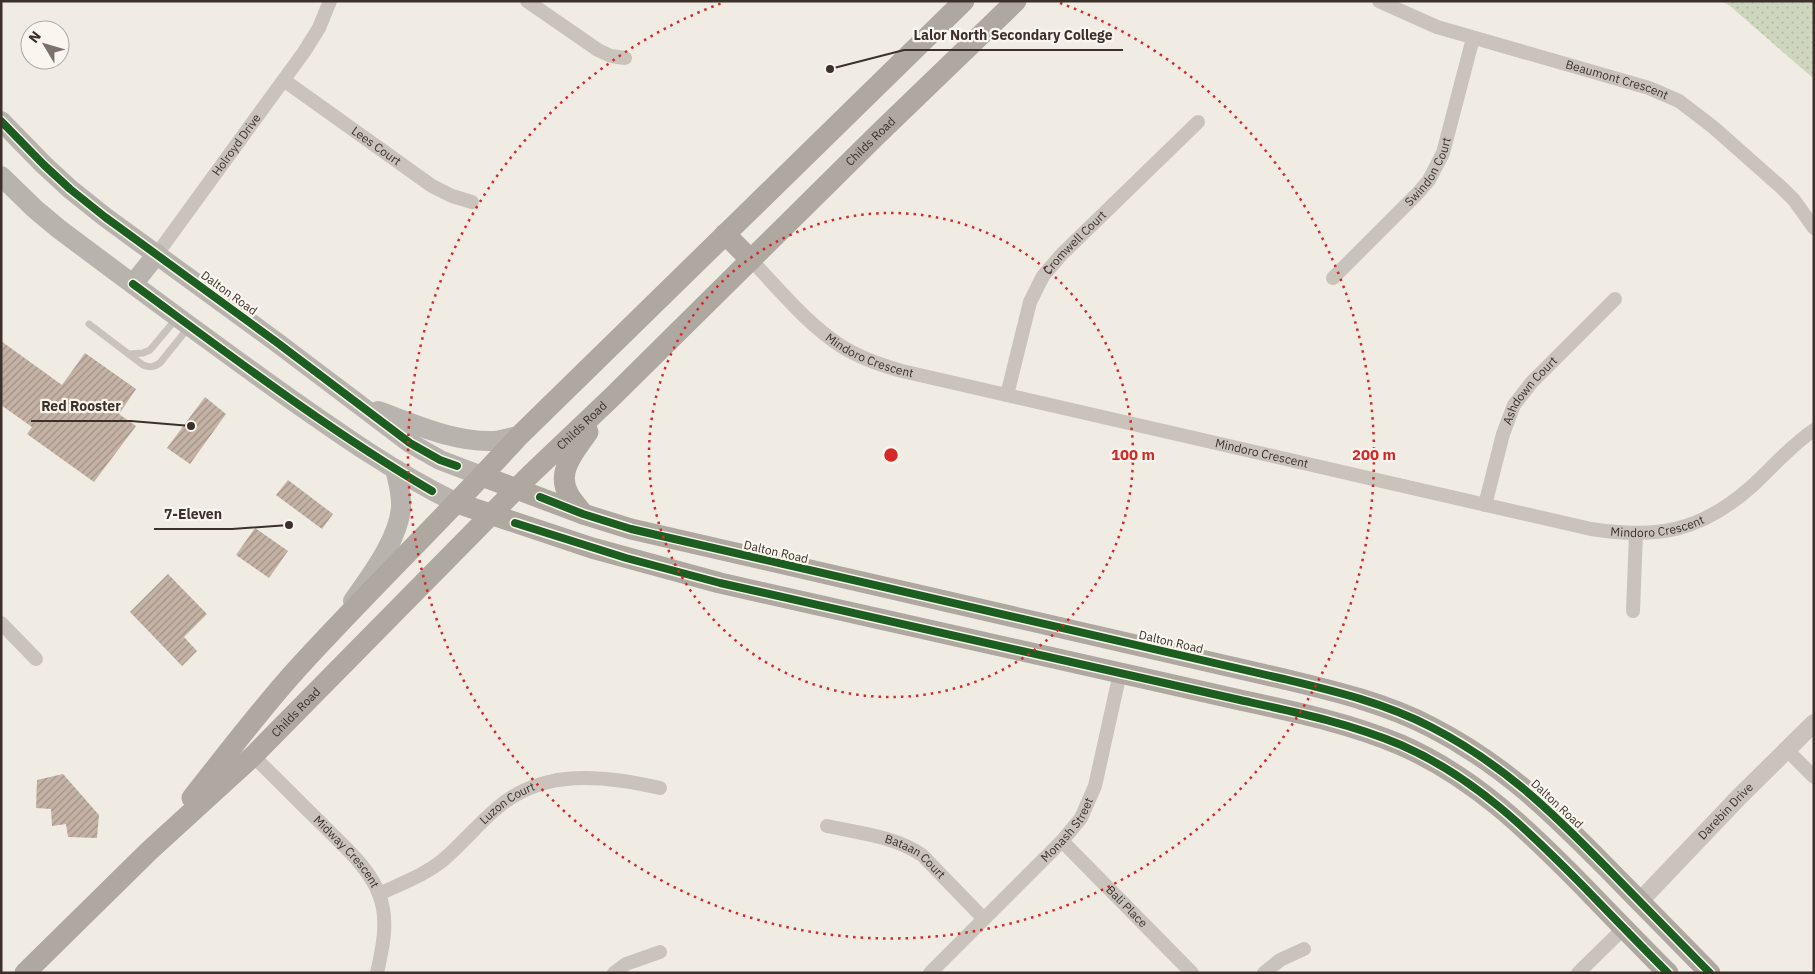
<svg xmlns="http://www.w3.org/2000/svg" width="1815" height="974" viewBox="0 0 1815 974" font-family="'IBM Plex Sans',sans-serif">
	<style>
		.grass { fill: url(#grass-dots) }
		.building { fill: url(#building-hatch) }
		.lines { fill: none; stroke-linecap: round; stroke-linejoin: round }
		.service { stroke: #c9c3bc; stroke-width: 7 }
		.minor { stroke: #c9c3bc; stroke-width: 14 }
		.tertiary { stroke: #c9c3bc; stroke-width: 18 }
		.secondary { stroke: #b9b3ad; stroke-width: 20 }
		.primary { stroke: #aea8a1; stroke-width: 21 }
		.cycleway-casing { stroke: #fbf6ed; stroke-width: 11 }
		.cycleway { stroke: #1b5e20; stroke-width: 8 }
		.ring { fill: none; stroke: #d62828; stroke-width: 2.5; stroke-dasharray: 2.5 5 }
		.labels { text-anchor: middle; stroke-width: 4.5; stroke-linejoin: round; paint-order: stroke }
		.street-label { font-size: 12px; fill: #3b312a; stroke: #fbf6ed }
		.centre { fill: #d62828; stroke: #fbf6ed; stroke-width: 2.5 }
		.ring-label { font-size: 15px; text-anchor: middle; font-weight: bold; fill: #d62828; stroke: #fbf6ed; stroke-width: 4.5; stroke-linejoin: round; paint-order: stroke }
		.leader { fill: none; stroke: #3b312a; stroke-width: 2 }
		.callout-dot { fill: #3b312a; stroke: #fbf6ed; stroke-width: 2 }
		.callout-label { font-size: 14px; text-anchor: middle; font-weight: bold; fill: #3b312a; stroke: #fbf6ed; stroke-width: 4.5; stroke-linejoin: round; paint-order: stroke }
	</style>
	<defs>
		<pattern id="grass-dots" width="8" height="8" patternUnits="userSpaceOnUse" patternTransform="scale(1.25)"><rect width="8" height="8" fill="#cfd6be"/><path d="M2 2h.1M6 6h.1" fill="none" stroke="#b3b8a3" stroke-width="1.8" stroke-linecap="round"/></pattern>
		<pattern id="building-hatch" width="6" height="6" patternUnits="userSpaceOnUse" patternTransform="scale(1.25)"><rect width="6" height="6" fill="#c4b2a5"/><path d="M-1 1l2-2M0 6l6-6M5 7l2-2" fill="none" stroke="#a09187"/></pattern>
	</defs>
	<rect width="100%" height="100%" fill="#f0ece4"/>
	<!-- grass -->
	<path class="grass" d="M1721,1H1814V79L1729,5Z"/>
	<!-- building -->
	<g class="building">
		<path d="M1,341L62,385L85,353L136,389L119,414L136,426L94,482L27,434L32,427L1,405Z"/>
		<path d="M205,397L226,414L190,464L167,448Z"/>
		<path d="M288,480L333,514L322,529L276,495Z"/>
		<path d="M255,528L288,551L269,578L236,555Z"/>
		<path d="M168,574L207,614L184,637L197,651L182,666L130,612Z"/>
		<path d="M63,774L99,815L97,838L68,837L66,824L52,826L51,809L36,808L37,780Z"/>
	</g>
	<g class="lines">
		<!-- service -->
		<g class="service">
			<path d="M89,324L143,365C150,368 154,367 160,363L188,328"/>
			<path d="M129,354L143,353L150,350L176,319"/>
		</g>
		<!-- minor -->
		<g class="minor">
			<path d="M527,1L598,50L611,56L625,58"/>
			<path id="s1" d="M1379,1L1437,27L1649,88L1679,101L1713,127L1782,188L1794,200L1814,228"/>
			<path id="s2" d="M285,81L432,186L452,196L472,202"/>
			<path id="s3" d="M157,254L304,52L319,28L330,1"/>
			<path id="s4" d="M751,260C779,289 807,324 841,346C860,358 880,365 902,371L1591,529C1657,539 1700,532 1751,487C1772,468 1790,446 1814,430"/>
			<path id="s5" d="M1333,278L1418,193L1429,180L1443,153L1473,38"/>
			<path id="s6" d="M1007,395L1030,302L1043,276L1062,254L1198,122"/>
			<path id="s7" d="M1485,505L1503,434L1514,405L1532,382L1615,299"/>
			<path d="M1633,611L1636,534"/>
			<path d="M1,623L36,659"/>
			<path d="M1787,750L1814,777"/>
			<path id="s8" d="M253,756C277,779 300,803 324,826C344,847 368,866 379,894C389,920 383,946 377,973"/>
			<path id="s9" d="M827,826C859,833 894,836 922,855L984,919"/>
			<path id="s10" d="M1062,841L1192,973"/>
			<path id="s11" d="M379,894C400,884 425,875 443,860C462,844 477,825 496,809C542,768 604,775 660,788"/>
			<path d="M614,973L626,964L660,952"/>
			<path id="s12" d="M930,973L1062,841L1081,818L1095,786L1120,673"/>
			<path d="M1264,973L1280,960L1304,949"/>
			<path d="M1578,973L1624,928"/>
		</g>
		<!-- tertiary -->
		<path class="tertiary" id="s13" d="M1640,901L1740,796L1814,723"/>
		<!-- secondary -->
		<g class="secondary">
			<path d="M1,121L44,165L70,189L105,217L275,341L410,443L440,460L482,476"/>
			<path d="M1,176L35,209L59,229C135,286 212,343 289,398C343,436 397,474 457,503"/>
			<path d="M133,284L157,254"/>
			<path d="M378,411C414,424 453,442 492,441C501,441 510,437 519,436"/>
			<path d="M353,601C371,575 398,540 401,508C402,495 398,482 395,469"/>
		</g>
		<!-- primary -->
		<g class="primary">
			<path d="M725,234L751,260"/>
			<path d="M482,476L583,514L631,529L1284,679C1334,691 1385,703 1431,727C1503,764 1551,811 1607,868C1641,903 1676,938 1710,973"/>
			<path d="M457,503L592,548L720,583L1240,700C1295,712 1349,723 1401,745C1474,777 1528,830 1583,886C1611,915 1639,944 1668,973"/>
			<path d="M583,514C579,508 573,502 569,495C555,472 575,451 588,432"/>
			<path d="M192,798C226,755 260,710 297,669C369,590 447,515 519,436L964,1"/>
			<path id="s14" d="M25,973L149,851L253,756L531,474L612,397L876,136L1016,1"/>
		</g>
		<defs>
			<g id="cycleway">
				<path d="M1,121L44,165L70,189L105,217L275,341L410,443L440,460L457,466"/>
				<path d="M133,284C231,356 328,430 432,491"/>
				<path d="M540,497L583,514L631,529L1284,679C1334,691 1385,703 1431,727C1503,764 1551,811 1607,868C1641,903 1676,938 1710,973"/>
				<path d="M515,523L626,558L720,583L1240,700C1295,712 1349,723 1401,745C1474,777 1528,830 1583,886C1611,915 1639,944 1668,973"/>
			</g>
		</defs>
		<!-- cycleway casing -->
		<use href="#cycleway" class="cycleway-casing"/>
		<!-- cycleway -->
		<use href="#cycleway" class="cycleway"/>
	</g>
	<!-- distance rings -->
	<g class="ring">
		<circle cx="891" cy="455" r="242"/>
		<path d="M1060 3A483 483 0 1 1 722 3"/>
	</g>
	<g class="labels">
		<!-- street labels -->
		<g class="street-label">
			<text dy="4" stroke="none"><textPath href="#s1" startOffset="251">Beaumont Crescent</textPath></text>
			<text dy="4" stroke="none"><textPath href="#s14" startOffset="1186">Childs Road</textPath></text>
			<text dy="4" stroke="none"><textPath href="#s3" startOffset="135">Holroyd Drive</textPath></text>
			<text dy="4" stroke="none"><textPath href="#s2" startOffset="112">Lees Court</textPath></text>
			<text dy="4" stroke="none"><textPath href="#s5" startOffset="144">Swindon Court</textPath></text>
			<text dy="4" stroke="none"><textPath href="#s6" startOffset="171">Cromwell Court</textPath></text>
			<text transform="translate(229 293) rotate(36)" y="4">Dalton Road</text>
			<text dy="4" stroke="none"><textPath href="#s4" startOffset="155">Mindoro Crescent</textPath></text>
			<text dy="4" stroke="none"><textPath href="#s7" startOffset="125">Ashdown Court</textPath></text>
			<text dy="4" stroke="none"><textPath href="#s14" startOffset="781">Childs Road</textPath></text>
			<text dy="4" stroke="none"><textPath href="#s4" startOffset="560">Mindoro Crescent</textPath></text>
			<text dy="4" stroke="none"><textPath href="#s4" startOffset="965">Mindoro Crescent</textPath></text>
			<text transform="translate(776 552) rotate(13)" y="4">Dalton Road</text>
			<text transform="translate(1171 642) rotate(13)" y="4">Dalton Road</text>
			<text dy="4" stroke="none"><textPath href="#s14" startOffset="376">Childs Road</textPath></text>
			<text transform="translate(1557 804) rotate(43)" y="4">Dalton Road</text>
			<text dy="4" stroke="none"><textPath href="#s11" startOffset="159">Luzon Court</textPath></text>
			<text dy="4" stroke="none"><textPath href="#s13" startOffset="124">Darebin Drive</textPath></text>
			<text dy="4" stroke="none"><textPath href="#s12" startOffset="199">Monash Street</textPath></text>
			<text dy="4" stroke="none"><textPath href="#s8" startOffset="134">Midway Crescent</textPath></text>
			<text dy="4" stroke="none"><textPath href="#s9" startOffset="95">Bataan Court</textPath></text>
			<text dy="4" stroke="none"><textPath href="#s10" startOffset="92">Bali Place</textPath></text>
		</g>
	</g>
	<circle cx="891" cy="455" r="8" class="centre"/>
	<g class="ring-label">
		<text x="1133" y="460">100 m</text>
		<text x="1374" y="460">200 m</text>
	</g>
	<!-- callouts -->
	<path class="leader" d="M830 69L904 50H1123M191 426L131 421H31M289 525L232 529H154"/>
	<g class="callout-dot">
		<circle cx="830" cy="69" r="5"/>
		<circle cx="191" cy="426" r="5"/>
		<circle cx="289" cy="525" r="5"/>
	</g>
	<g class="callout-label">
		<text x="1013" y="40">Lalor North Secondary College</text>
		<text x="81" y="411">Red Rooster</text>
		<text x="193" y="519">7-Eleven</text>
	</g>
	<!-- border -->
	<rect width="1815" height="974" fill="none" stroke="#3b312a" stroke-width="5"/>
	<!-- north arrow -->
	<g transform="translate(45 45) rotate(308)"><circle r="24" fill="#fbf6ed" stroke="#aea79f"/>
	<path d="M0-4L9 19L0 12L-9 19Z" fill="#7a726b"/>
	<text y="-8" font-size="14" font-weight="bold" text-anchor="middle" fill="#3b312a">N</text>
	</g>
</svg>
